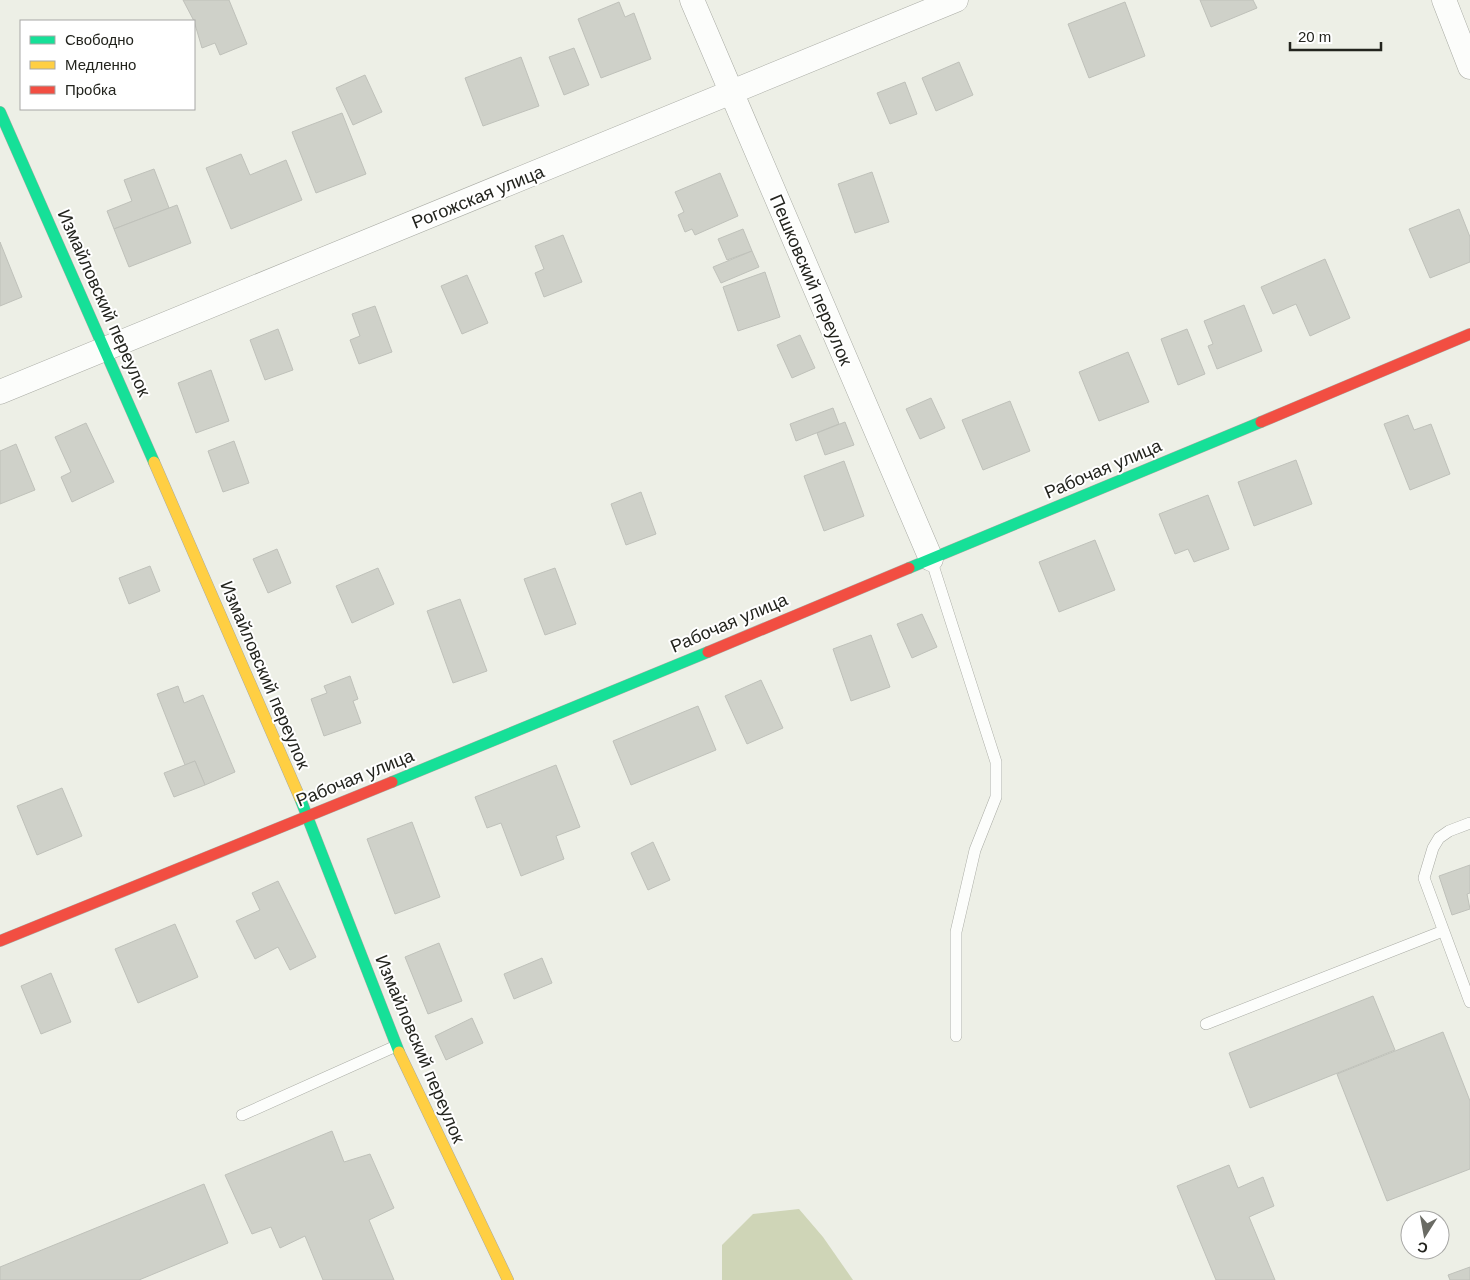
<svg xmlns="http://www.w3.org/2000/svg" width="1470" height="1280" viewBox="0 0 1470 1280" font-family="Arial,sans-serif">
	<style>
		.forest { fill: #cfd5b7 }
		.building { fill: #cfd1c9; stroke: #bfc1ba }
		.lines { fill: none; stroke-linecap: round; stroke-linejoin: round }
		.lane-casing { stroke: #a9aba4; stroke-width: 12 }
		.street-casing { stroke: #a9aba4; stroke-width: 25 }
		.fast-casing { stroke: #a9aba4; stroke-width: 12 }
		.slow-casing { stroke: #a9aba4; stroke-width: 12 }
		.jam-casing { stroke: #a9aba4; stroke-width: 12 }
		.lane { stroke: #fcfdfb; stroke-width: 11 }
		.street { stroke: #fcfdfb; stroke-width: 24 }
		.fast { stroke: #16e098; stroke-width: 11 }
		.slow { stroke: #ffcf43; stroke-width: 11 }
		.jam { stroke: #f24e42; stroke-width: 11 }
		.labels { text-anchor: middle; stroke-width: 4; stroke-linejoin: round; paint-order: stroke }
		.street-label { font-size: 18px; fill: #23241e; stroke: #fff }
	</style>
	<rect width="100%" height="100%" fill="#edefe6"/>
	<!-- forest -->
	<path class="forest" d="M799,1209L823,1237L853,1280H722V1245L753,1214Z"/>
	<!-- building -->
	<g class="building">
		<path d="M183,0H229L247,44L220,55L215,43L202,48L194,21Z"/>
		<path d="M1200,0H1253L1257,8L1211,27Z"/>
		<path d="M619,2L625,17L634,13L651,59L601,78L578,19Z"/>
		<path d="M1125,2L1145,56L1089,78L1068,24Z"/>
		<path d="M574,48L589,85L564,95L549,57Z"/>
		<path d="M521,57L539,106L483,126L465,78Z"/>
		<path d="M959,62L973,95L936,111L922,78Z"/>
		<path d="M365,75L382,112L353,125L336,88Z"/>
		<path d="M905,82L917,114L890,124L877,93Z"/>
		<path d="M342,113L366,174L316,193L292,132Z"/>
		<path d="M241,154L250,175L286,160L302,200L231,229L206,168Z"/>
		<path d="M154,169L169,208L114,229L107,211L132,201L124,180Z"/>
		<path d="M872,172L889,222L855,233L838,184Z"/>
		<path d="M720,173L738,216L695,235L692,229L685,232L678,215L684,212L675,192Z"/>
		<path d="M177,205L191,243L129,267L114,229Z"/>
		<path d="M1459,209L1470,237V262L1430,278L1409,229Z"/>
		<path d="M743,229L752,251L727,260L718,239Z"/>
		<path d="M563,235L582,282L544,297L535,273L544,269L535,246Z"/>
		<path d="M0,242L22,297L0,306Z"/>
		<path d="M752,251L759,267L721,283L713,267Z"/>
		<path d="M1325,259L1350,318L1310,336L1296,304L1273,314L1261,287Z"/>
		<path d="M765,272L780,317L738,331L723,287Z"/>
		<path d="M467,275L488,323L462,334L441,286Z"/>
		<path d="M1244,305L1262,351L1217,369L1208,346L1213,344L1204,321Z"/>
		<path d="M375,306L392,352L359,364L350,340L360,336L352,314Z"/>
		<path d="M278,329L293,370L265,380L250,340Z"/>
		<path d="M1187,329L1205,374L1178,385L1161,339Z"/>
		<path d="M800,335L815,368L792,378L777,345Z"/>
		<path d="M1128,352L1149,402L1099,421L1079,372Z"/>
		<path d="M211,370L229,421L196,433L178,383Z"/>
		<path d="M931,398L945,428L920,439L906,409Z"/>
		<path d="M1010,401L1030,451L983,470L962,420Z"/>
		<path d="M833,408L839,424L796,441L790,424Z"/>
		<path d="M1408,415L1414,430L1431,424L1450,474L1410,490L1384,424Z"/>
		<path d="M845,422L854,445L825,455L817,433Z"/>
		<path d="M86,423L114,482L72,502L61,477L71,472L55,437Z"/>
		<path d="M234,441L249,483L223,492L208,451Z"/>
		<path d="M16,444L35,490L0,504V451Z"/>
		<path d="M1296,460L1312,504L1254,526L1238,482Z"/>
		<path d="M844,461L864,516L824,531L804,476Z"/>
		<path d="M641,492L656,534L626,545L611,504Z"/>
		<path d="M1208,495L1229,549L1194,562L1188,549L1175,554L1159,514Z"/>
		<path d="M1095,540L1115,590L1059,612L1039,562Z"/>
		<path d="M277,549L291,583L268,593L253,559Z"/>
		<path d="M150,566L160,591L129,604L119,578Z"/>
		<path d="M378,568L394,604L352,623L336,586Z"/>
		<path d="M555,568L576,624L545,635L524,579Z"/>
		<path d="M460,599L487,671L453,683L427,611Z"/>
		<path d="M922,614L937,647L912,658L897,624Z"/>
		<path d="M871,635L890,687L851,701L833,649Z"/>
		<path d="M350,676L358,699L353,701L361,723L324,736L311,699L327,693L324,686Z"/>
		<path d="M761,680L783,728L747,744L725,696Z"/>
		<path d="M178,686L184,703L203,695L235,772L205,785L195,761L185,765L157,694Z"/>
		<path d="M698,706L716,750L631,785L613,741Z"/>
		<path d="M195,761L205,785L174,797L164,773Z"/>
		<path d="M556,765L580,827L556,836L564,859L521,876L501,823L487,828L475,797Z"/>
		<path d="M62,788L82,836L37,855L17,806Z"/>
		<path d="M412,822L440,897L395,914L367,839Z"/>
		<path d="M653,842L670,880L648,890L631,853Z"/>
		<path d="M1470,865V893L1467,894L1470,909L1452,915L1439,876Z"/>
		<path d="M278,881L316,957L290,970L278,947L255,959L236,921L260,910L252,893Z"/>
		<path d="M175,924L198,977L138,1003L115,949Z"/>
		<path d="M439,943L462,1001L428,1014L405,957Z"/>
		<path d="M542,958L552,983L514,999L504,974Z"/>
		<path d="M51,973L71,1022L41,1034L21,986Z"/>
		<path d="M1373,996L1395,1050L1250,1108L1229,1053Z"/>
		<path d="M472,1018L483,1043L446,1060L435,1036Z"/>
		<path d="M1443,1032L1470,1101V1169L1387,1201L1337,1074Z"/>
		<path d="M332,1131L344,1162L370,1154L394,1208L369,1220L394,1280H323L305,1236L280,1248L271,1227L252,1234L225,1175Z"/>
		<path d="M1229,1165L1238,1188L1263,1177L1274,1206L1249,1217L1275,1280H1216L1177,1186Z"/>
		<path d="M204,1184L228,1243L139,1280H0V1267Z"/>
		<path d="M1470,1267V1280H1450L1448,1275Z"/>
	</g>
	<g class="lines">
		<defs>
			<g id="lane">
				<path d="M931,559L996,762V797L975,850L956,932V1036"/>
				<path d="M1470,823L1449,831L1439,838L1433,848L1424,878L1470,1002"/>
				<path d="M1206,1024L1443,931"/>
				<path d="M242,1115L396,1046"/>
			</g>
			<g id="street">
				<path d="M692,0L931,559"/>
				<path d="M1444,0L1470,67"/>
				<path d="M0,392L956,0"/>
			</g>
			<g id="fast">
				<path d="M0,112L154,462"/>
				<path d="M909,568L1261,422"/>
				<path d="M392,782L708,652"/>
				<path d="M300,798L399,1052"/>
			</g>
			<g id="slow">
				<path d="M154,462L300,798"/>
				<path d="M399,1052L508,1280"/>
			</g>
			<g id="jam">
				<path d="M1261,422L1470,334"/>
				<path d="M708,652L909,568"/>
				<path d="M0,941L392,782"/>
			</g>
		</defs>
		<!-- lane casing -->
		<use href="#lane" class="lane-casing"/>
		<!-- street casing -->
		<use href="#street" class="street-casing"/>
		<!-- fast casing -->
		<use href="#fast" class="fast-casing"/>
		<!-- slow casing -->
		<use href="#slow" class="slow-casing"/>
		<!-- jam casing -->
		<use href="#jam" class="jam-casing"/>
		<!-- lane -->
		<use href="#lane" class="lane"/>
		<!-- street -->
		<use href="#street" class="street"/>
		<!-- fast -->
		<use href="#fast" class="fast"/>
		<!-- slow -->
		<use href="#slow" class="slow"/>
		<!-- jam -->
		<use href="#jam" class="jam"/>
	</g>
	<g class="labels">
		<!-- street labels -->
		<g class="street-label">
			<text transform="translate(478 197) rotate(-22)" y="6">Рогожская улица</text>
			<text transform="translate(811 280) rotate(67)" y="6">Пешковский переулок</text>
			<text transform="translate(104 303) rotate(66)" y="6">Измайловский переулок</text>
			<text transform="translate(1103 469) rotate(-23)" y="6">Рабочая улица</text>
			<text transform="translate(729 623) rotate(-23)" y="6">Рабочая улица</text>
			<text transform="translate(265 675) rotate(67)" y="6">Измайловский переулок</text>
			<text transform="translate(355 778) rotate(-22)" y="6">Рабочая улица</text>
			<text transform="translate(420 1049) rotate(67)" y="6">Измайловский переулок</text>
		</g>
	</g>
	<!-- legend -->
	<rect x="20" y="20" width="175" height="90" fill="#ffffff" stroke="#a7a7a5"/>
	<rect x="30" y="36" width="25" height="8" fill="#16e098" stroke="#a7a7a5"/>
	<text x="65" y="45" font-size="15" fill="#23241e">Свободно</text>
	<rect x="30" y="61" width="25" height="8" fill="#ffcf43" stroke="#a7a7a5"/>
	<text x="65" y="70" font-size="15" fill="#23241e">Медленно</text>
	<rect x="30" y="86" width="25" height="8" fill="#f24e42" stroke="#a7a7a5"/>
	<text x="65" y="95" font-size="15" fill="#23241e">Пробка</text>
	<!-- north arrow -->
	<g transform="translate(1425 1235) rotate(191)"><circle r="24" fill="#ffffff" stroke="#a7a7a5"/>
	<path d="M0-4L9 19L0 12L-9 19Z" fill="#6a6b64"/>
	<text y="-8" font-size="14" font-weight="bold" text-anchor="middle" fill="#23241e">С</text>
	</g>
	<!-- scale -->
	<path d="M1290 42v8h91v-8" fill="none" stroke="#23241e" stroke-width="2.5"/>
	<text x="1298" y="42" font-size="15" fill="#23241e" stroke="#ffffff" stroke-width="4" paint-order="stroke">20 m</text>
</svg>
